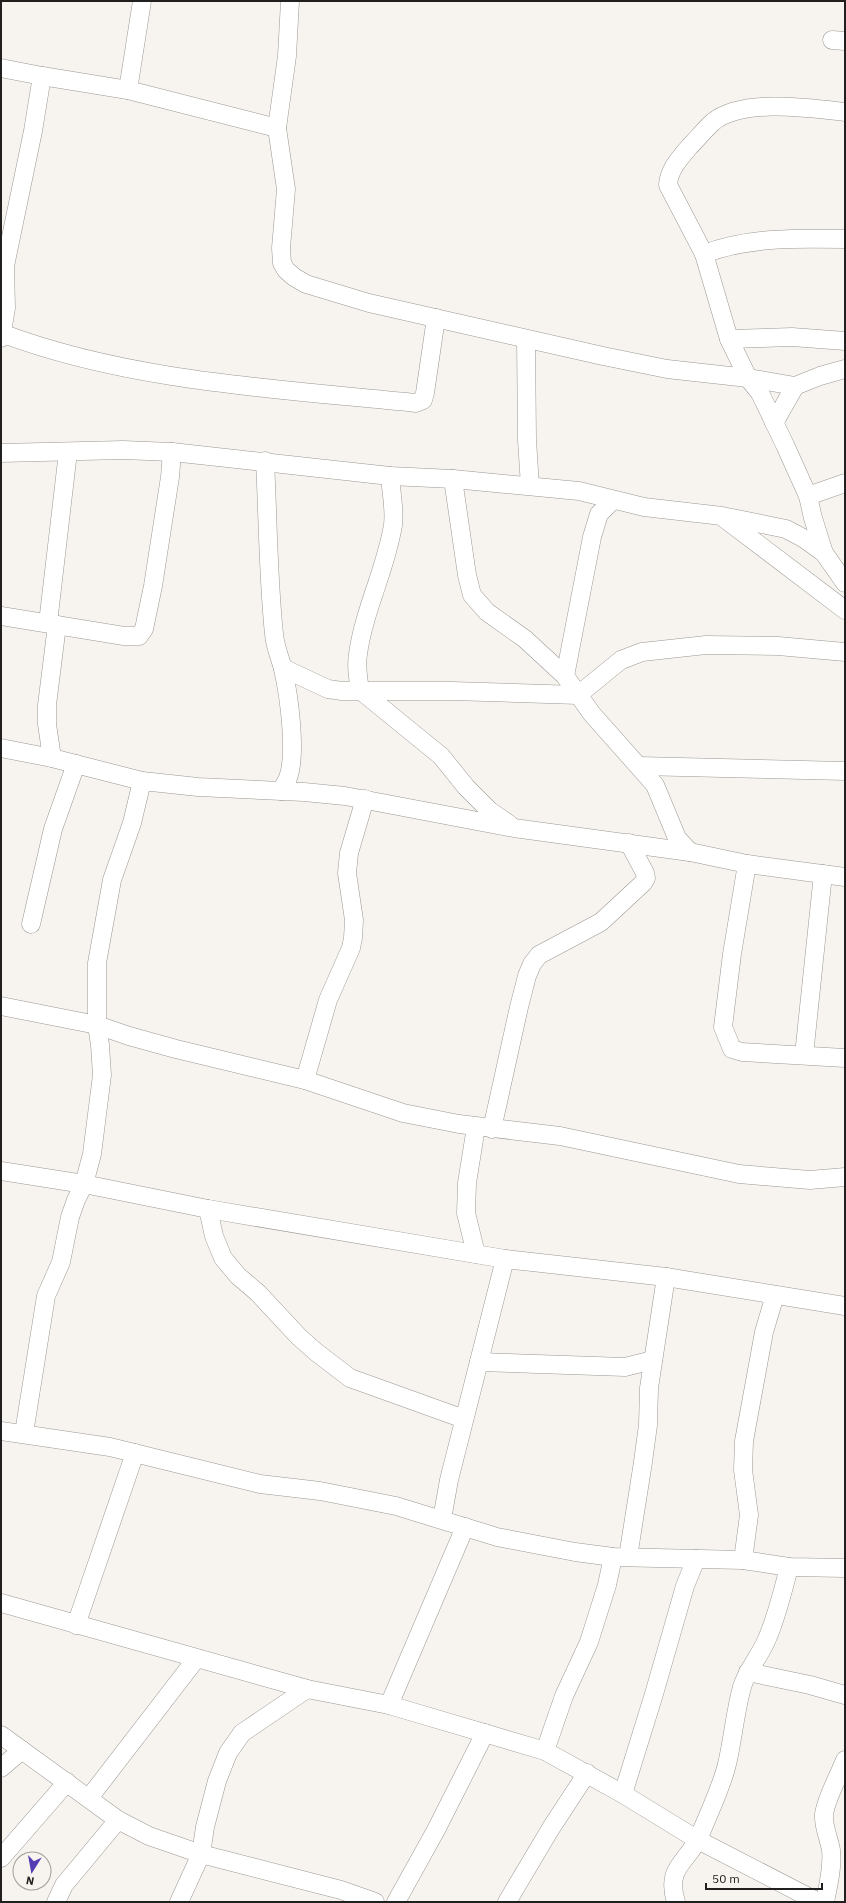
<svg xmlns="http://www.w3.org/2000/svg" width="846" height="1903" viewBox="0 0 846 1903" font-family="'IBM Plex Sans',sans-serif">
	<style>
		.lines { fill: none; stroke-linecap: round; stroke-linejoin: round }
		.street-casing { stroke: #9b9894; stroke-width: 19 }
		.street { stroke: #fff; stroke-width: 18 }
	</style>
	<rect width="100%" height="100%" fill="#f7f4ef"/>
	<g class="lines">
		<defs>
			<g id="street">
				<path d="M290,1L287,56L277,128L286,189L281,248L282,263L286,270L294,277L306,284L369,303L603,356L667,369L748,378L795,386L820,376L845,369"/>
				<path d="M832,40L845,41"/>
				<path d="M1,68L42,76L33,131L5,266L6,308L1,338"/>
				<path d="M42,76L128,90L277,128"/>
				<path d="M128,90L142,1"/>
				<path d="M704,254L668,185C669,169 680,158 690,146C698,138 705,129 713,122C742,98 810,108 845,112"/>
				<path d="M1,333C130,382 280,389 416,403L423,400L425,393L436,318"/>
				<path d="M526,339L527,440L530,486"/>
				<path d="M729,339L792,337L845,341"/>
				<path d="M774,423L795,386"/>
				<path d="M1,453L123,450L172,452L390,476L453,479L579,491L644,507L722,516L786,529L803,538L824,553L845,583"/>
				<path d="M265,461C268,519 268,577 274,634C275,647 280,657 283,669C289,696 297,753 288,778C286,782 283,787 281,791"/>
				<path d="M390,476C391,492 395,509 393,525C386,569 364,610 358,654C356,666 358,678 360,690L441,756L466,787L490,811L509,824"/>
				<path d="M453,479L467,575L472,595L487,612L525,639L565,676L592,714L655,785L677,838L690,852"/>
				<path d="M808,496L845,483"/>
				<path d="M725,519L845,610"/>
				<path d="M824,553L813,518L808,496L785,445L760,393L748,378L729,339L704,254C748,237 799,238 845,239"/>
				<path d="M1,616L124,636H139L144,629L153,586L170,477L172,452"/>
				<path d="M48,623L68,452"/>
				<path d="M283,668L328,689L342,691H452L578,695L621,660L642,652L706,645L778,646L845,652"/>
				<path d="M565,676L592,537L599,514L613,500"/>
				<path d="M1,748L52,758L142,781L198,787L304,792L345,796L514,828L690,852L747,864L845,877"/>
				<path d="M52,758L47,724V705L57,625"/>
				<path d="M639,766L845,771"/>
				<path d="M365,799L349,853L347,873L354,920L353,938L351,948L328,1000L305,1080L403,1113L459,1124L560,1136L739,1174L810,1180L845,1177"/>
				<path d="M747,864L732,954L723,1027L732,1049L742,1052L845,1058"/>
				<path d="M31,924L53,829L76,764"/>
				<path d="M1,1006L97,1025L129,1036L176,1049L305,1080"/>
				<path d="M804,1055L823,874"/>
				<path d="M476,1127L467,1183L466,1213L476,1254"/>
				<path d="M492,1129L519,1007L527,976L532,964L539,955L601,922L643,883L646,878L645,873L629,843"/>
				<path d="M1,1171L84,1184L208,1209L505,1259L666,1277L845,1306"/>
				<path d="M208,1209L214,1236L223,1258L238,1276L258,1293L299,1337L316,1352L350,1378L464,1419"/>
				<path d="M479,1362L625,1367L653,1360"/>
				<path d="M1,1431L110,1447L260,1484L320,1491L396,1506L497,1537L575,1552L613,1557L743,1560L789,1567L845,1568"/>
				<path d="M24,1433L46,1296L61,1262L70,1217L76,1200L84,1184L92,1154L102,1075L100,1045L97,1025V963L112,880L132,823L142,781"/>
				<path d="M442,1519L449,1480L505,1259"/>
				<path d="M628,1557L643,1462L648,1425L649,1388L666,1277"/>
				<path d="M743,1560L749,1515L743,1470L744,1441L764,1332L775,1295"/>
				<path d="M1,1603L307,1689L389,1705L545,1751L623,1794L698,1840L818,1902"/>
				<path d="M76,1625L135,1453"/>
				<path d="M748,1672L810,1685L845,1695"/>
				<path d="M389,1705L465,1527"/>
				<path d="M1,1735L118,1820L149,1836L201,1854L341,1890L375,1902"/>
				<path d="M545,1751L564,1696L589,1642L607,1585L613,1557"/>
				<path d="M1,1768L22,1750"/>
				<path d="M623,1794L654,1694L685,1586L696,1559"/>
				<path d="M89,1798L196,1659"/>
				<path d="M1,1858L67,1782"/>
				<path d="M56,1902L64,1885L118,1820"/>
				<path d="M179,1902L201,1854L205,1827L217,1781L228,1753L242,1733L307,1689"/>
				<path d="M396,1902L436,1830L485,1733"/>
				<path d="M507,1902L551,1828L587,1773"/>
				<path d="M676,1902C665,1866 688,1863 700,1835C709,1812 721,1789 727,1764C733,1739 735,1712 742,1687C747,1670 760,1656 767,1639C777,1616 783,1591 789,1567"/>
				<path d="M825,1902C828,1886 833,1867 831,1850C829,1838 823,1827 824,1814C827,1796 838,1778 845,1760"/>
			</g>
		</defs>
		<!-- street casing -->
		<use href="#street" class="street-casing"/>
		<!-- street -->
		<use href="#street" class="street"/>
	</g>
	<!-- border -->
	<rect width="846" height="1903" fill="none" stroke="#21201e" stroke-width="4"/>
	<!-- north arrow -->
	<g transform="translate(32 1871) rotate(191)"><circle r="19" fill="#f7f4ef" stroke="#a19f9b"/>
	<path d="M0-3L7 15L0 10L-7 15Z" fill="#563cb4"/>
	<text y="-6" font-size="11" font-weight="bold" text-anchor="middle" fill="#21201e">N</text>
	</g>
	<!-- scale -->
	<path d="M706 1883v6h116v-6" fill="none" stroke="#21201e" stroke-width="2"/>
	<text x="712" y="1883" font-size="12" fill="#21201e" stroke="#f7f4ef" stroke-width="3" paint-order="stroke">50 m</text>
</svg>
